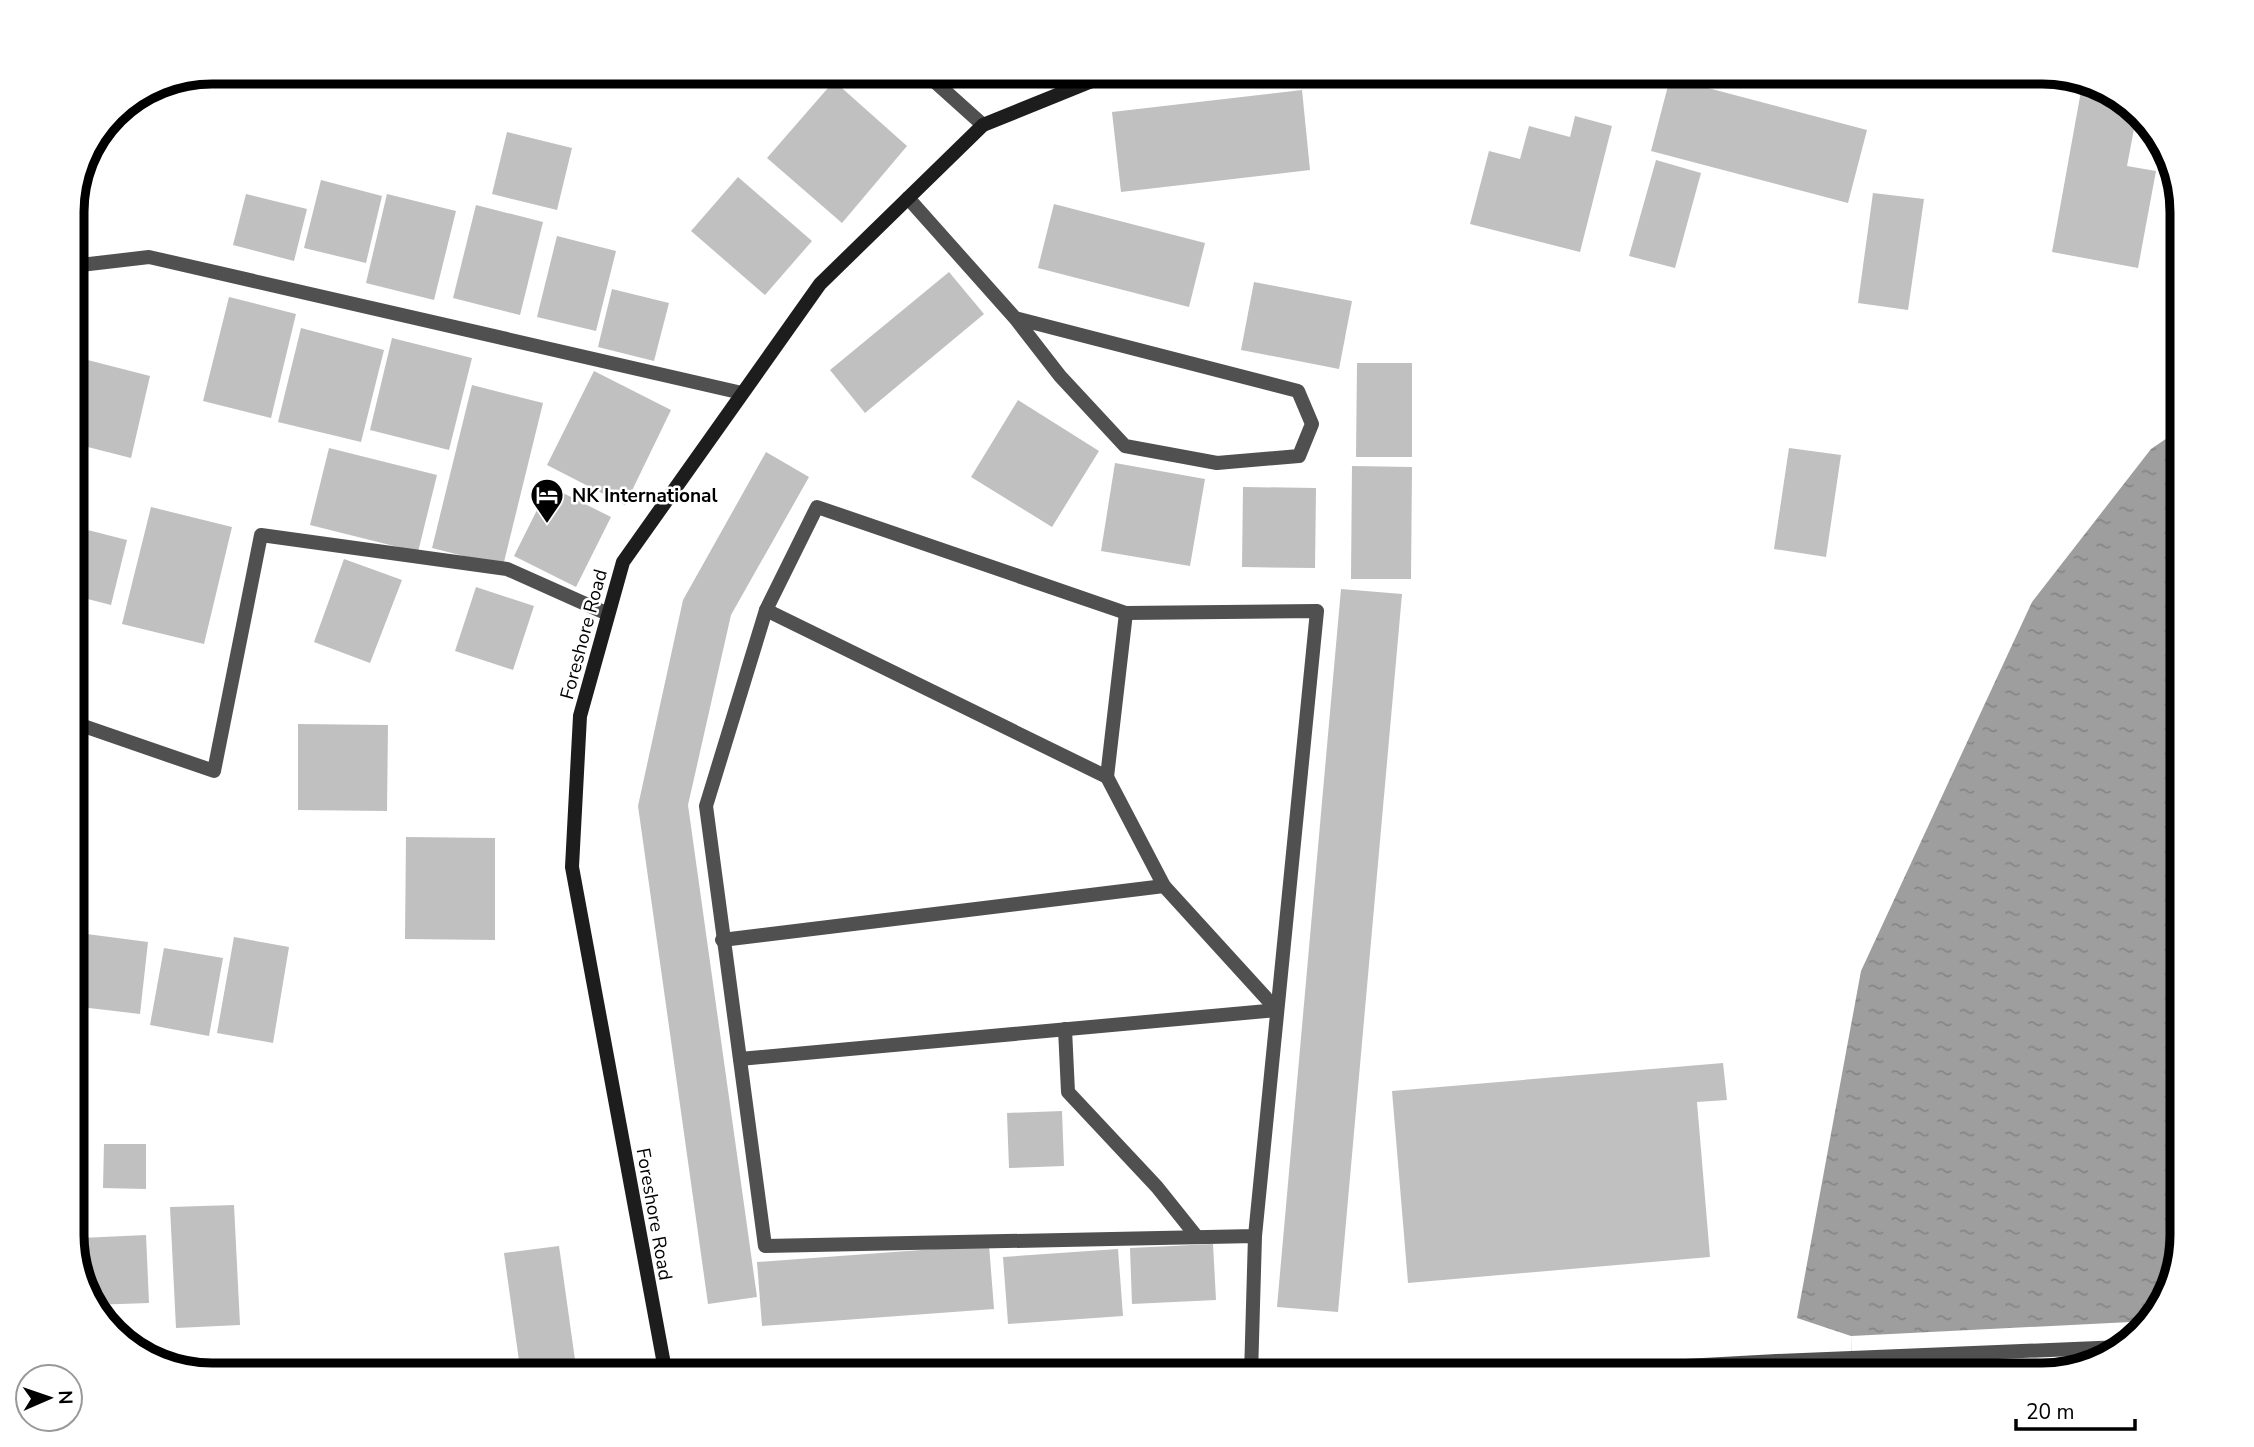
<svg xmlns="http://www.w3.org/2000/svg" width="2254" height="1447" viewBox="0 0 2254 1447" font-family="'Nunito Sans',sans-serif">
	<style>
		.water { fill: url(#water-ripples) }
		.pier { fill: #fff }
		.building { fill: #c0c0c0 }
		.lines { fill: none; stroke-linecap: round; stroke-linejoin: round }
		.service { stroke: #505050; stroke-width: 14 }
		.minor { stroke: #505050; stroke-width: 14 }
		.secondary { stroke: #1d1d1d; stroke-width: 14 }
		.labels { text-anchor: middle; stroke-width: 5; stroke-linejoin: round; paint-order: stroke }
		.poi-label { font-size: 19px; font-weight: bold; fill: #000; stroke: #fff; text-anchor: start }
		.street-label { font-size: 19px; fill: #000; stroke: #fff }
		.rim { fill: none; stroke: #000; stroke-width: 9 }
	</style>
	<defs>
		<pattern id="water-ripples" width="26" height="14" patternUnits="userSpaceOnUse" patternTransform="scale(1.75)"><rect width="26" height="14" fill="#9e9e9e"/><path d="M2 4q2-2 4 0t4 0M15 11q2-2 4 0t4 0" fill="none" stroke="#868686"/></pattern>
	</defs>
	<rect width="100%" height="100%" fill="#fff"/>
	<!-- water -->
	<path class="water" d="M2182,428V1235L2159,1313L2112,1357L2042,1375H1852L1851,1336L1797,1318L1861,971L2032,602L2151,449Z"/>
	<!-- pier -->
	<path class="pier" d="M2150,1321L2112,1357L2043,1375H1852L1851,1336Z"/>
	<!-- building -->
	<g class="building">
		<path d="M1670,78L1867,130L1848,203L1651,151Z"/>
		<path d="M834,81L907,146L842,223L767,158Z"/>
		<path d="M1302,90L1310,170L1121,192L1112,112Z"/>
		<path d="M2081,91L2123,99L2137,113L2127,166L2156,171L2138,268L2052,252Z"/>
		<path d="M1575,116L1612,126L1580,252L1470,224L1489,151L1520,159L1529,126L1570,137Z"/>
		<path d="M507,132L572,148L557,210L492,194Z"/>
		<path d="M1656,160L1701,173L1675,268L1629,256Z"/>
		<path d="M738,177L812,241L765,295L691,231Z"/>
		<path d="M321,180L382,196L366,263L304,248Z"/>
		<path d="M1873,193L1924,199L1908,310L1858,303Z"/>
		<path d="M246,194L307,209L294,261L233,245Z"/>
		<path d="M387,194L456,211L434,300L366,283Z"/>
		<path d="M1054,204L1205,243L1189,307L1038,268Z"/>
		<path d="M476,205L543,222L520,315L453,298Z"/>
		<path d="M557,236L616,251L596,331L537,317Z"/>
		<path d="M949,272L984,314L865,413L830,370Z"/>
		<path d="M1254,282L1352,301L1339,369L1241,350Z"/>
		<path d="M612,289L669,303L654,361L598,347Z"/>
		<path d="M229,297L296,314L271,418L203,401Z"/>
		<path d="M301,328L384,350L361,442L278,422Z"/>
		<path d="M392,338L472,358L449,450L370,430Z"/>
		<path d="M72,356L150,376L131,458L72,443Z"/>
		<path d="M1357,363H1412V457H1356Z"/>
		<path d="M594,371L671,410L625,505L547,465Z"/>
		<path d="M472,385L543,403L503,566L432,548Z"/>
		<path d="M1018,400L1099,451L1052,527L971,477Z"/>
		<path d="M329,448L437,475L418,552L310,525Z"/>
		<path d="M1789,448L1841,455L1826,557L1774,549Z"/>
		<path d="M72,452L86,456L72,495Z"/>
		<path d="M766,452L809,477L731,615L688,805L757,1297L708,1304L638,806L683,600Z"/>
		<path d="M1115,463L1205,479L1190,566L1101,551Z"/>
		<path d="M1352,466L1412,467L1411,579H1351Z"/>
		<path d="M549,486L611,517L576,587L514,556Z"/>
		<path d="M1243,487L1316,488L1315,568L1242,567Z"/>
		<path d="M151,507L232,527L204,644L122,624Z"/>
		<path d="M72,526L127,540L111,605L72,595Z"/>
		<path d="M344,559L402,580L370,663L314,642Z"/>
		<path d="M476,587L534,606L513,670L455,651Z"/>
		<path d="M1341,589L1402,594L1338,1312L1277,1307Z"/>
		<path d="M298,724L388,725L387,811L298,810Z"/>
		<path d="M406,837L495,838V940L405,939Z"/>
		<path d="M79,933L148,942L140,1014L72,1006Z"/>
		<path d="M234,937L289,947L273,1043L217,1033Z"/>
		<path d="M164,948L223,958L209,1036L150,1025Z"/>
		<path d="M1723,1063L1727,1100L1697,1102L1710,1257L1408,1283L1392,1091Z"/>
		<path d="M1062,1111L1064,1166L1009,1168L1007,1113Z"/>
		<path d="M104,1144H146V1189L103,1188Z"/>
		<path d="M234,1205L240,1325L176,1328L170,1207Z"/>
		<path d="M146,1235L149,1303L91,1305L83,1281L81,1238Z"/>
		<path d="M1213,1244L1216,1300L1132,1304L1130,1248Z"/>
		<path d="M989,1245L994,1309L762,1326L757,1262Z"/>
		<path d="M559,1246L577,1374L521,1375L504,1253Z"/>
		<path d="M1118,1249L1123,1316L1008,1324L1003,1257Z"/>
		<path d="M152,1346L153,1357L134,1352L129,1347Z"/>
	</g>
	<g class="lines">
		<!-- service -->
		<path class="service" d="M1781,1375L1777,1361L2122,1347"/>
		<!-- minor -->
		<g class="minor">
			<path d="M924,72L983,125"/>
			<path d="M908,198L1015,318L1060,376L1125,446L1217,463L1299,456L1312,424L1298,391L1015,318"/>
			<path d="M72,266L149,257L742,393"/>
			<path d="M766,610L1107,777L1164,886L1277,1010"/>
			<path d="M72,722L214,771L261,535L507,569L608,614"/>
			<path d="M1107,777L1126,613"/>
			<path d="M722,940L1164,886"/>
			<path d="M1065,1029L1068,1092L1157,1187L1197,1237"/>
			<path d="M740,1059L1277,1010"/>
			<path d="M617,1375L665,1371"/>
			<path d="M1251,1375L1255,1236L1317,611L1126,613L817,507L766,610L706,806L765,1246L1255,1236"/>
			<path d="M1519,1375L1777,1361"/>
		</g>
		<!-- secondary -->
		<path class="secondary" d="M666,1375L572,867L580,716L623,562L820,284L983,125L1114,72"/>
	</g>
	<!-- icons -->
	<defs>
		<symbol id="hotel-pin" viewBox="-11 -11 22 30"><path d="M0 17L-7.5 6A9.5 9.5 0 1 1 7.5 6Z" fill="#000" stroke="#fff"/><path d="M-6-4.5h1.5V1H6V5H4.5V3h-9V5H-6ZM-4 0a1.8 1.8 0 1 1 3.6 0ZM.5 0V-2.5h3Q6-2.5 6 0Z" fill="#fff"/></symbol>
	</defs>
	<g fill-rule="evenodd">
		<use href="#hotel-pin" x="528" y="476" width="38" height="52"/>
	</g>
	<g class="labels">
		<!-- poi labels -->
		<g class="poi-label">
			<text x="572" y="502">NK International</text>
		</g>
		<!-- street labels -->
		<g class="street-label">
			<text transform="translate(583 634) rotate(-75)" y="7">Foreshore Road</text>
			<text transform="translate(655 1214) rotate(80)" y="7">Foreshore Road</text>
		</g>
	</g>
	<!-- crop -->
	<path d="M0 0H2254V1447H0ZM212 84H2042A128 128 0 0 1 2170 212V1235A128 128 0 0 1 2042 1363H212A128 128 0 0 1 84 1235V212A128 128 0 0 1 212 84Z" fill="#fff" fill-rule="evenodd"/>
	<path class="rim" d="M212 84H2042A128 128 0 0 1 2170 212V1235A128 128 0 0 1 2042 1363H212A128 128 0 0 1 84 1235V212A128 128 0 0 1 212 84Z"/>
	<!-- north arrow -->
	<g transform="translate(49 1398) rotate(88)"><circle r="33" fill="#ffffff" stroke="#999999" stroke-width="2"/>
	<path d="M0-5L12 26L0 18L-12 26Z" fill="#000000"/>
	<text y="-10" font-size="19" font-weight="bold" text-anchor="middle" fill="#000000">N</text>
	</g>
	<!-- scale -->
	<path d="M2016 1419v10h119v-10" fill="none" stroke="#000000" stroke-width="3.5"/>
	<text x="2026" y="1419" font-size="21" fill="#000000" stroke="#ffffff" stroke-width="5" paint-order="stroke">20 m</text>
</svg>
